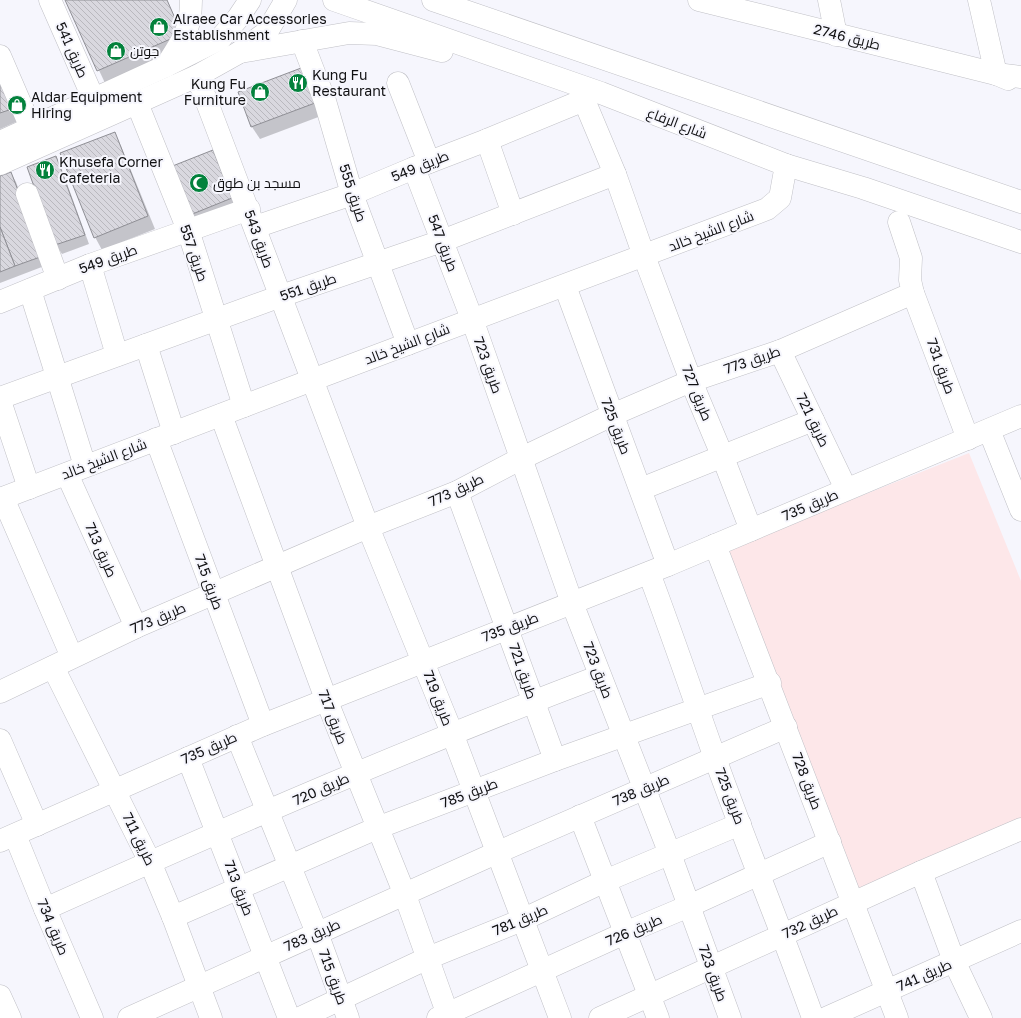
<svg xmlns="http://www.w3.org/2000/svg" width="1021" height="1018" viewBox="0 0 1021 1018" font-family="'Golos Text',Cairo,sans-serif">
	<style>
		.education { fill: #fde7e9 }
		.shadow { fill: #0003 }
		.building { fill: url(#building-back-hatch); stroke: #8f8f95 }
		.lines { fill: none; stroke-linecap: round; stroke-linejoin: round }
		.minor-casing { stroke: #c0c0c6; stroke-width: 23 }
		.major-casing { stroke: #c0c0c6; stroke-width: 23 }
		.minor { stroke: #fff; stroke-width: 22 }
		.major { stroke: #fff; stroke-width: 22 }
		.labels { text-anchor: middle; stroke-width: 4; stroke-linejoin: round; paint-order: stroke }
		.poi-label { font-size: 14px; fill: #101012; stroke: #f6f6fd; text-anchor: start }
		.street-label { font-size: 14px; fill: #101012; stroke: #f6f6fd }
	</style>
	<defs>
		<pattern id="building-back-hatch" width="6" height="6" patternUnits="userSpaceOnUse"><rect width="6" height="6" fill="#d9d8df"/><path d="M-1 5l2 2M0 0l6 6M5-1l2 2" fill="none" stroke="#b9b8be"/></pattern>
	</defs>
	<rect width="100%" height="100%" fill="#f6f6fd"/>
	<!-- education -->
	<path class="education" d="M969,453L1021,581V825L852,898L727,549Z"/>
	<!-- shadow -->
	<g class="shadow">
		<path d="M66,0H167L188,47L105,83Z"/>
		<path d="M309,66L329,113L260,139L252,127L239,93Z"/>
		<path d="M0,80L18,121L0,129Z"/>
		<path d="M114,133L121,146L155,229L102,250L95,237Z"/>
		<path d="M212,151L220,164L238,210L193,229L186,216Z"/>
		<path d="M55,157L61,167L89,244L62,254L56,245Z"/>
		<path d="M11,173L16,182L47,265L0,283V177Z"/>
	</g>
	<!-- building -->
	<g class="building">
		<path d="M65,0H167L182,34L97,71Z"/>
		<path d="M309,65L323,100L251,127L238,92Z"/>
		<path d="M0,82L12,109L0,113Z"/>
		<path d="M115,132L148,216L94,238L60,153Z"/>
		<path d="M213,150L232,198L185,217L165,169Z"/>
		<path d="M56,156L85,235L55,245L27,167Z"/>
		<path d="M11,172L43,256L15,266L0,227V176Z"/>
		<path d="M0,227L15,266L0,272Z"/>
	</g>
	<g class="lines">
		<defs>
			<g id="minor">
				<path d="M50,0L94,100"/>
				<path d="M699,0L996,74L1021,77"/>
				<path d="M829,0L836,35"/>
				<path d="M979,0L996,74L1008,79"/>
				<path d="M302,41L325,101L352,194L408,344"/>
				<path d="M0,56L31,128"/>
				<path d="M197,76L368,527L452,733L560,1018"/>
				<path d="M398,83L429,162"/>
				<path d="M137,103L188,230L244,406"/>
				<path d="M487,140L513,214"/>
				<path d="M0,142L166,66L220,39L238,18L250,0"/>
				<path d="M0,164L197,76L240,52L267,32L286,0"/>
				<path d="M414,168L472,319L572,603L670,854L730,1018"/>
				<path d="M27,194L58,279"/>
				<path d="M899,222L911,258L910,280L913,293L968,439"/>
				<path d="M255,227L352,194L414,168L487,140L584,100L615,174L644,256L691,381L722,455L751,530"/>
				<path d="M90,265L117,355"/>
				<path d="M565,286L668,565"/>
				<path d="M30,290L85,466"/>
				<path d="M0,302L90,265L249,209"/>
				<path d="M146,345L174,433"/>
				<path d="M780,351L846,489"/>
				<path d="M0,398L281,296L442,241L615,174"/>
				<path d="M0,401L29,488"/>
				<path d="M221,415L326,699L405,895L449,1018"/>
				<path d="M989,430L1021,510"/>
				<path d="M156,439L263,725"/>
				<path d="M67,474L136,627"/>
				<path d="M641,489L813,420"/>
				<path d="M457,492L555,760"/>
				<path d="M3,498L72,657"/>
				<path d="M0,499L312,380L767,209L780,198L786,165"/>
				<path d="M715,545L897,1018"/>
				<path d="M649,573C672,634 693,696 715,758C746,845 782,931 813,1018"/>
				<path d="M53,667L150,862L173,917L211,1018"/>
				<path d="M0,692L136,627L368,527L457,492L522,458L612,415L691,381L780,351L913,293"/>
				<path d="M237,736L317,933L348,1018"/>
				<path d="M0,740L37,825"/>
				<path d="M188,758L289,1018"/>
				<path d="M580,816L658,1018"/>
				<path d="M15,835L45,909L92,1018"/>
				<path d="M0,841L263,725L668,565L1021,416"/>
				<path d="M921,872L954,961L981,1018"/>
				<path d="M45,909C228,827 412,747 600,676"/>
				<path d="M173,917L377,828L555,760L770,683"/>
				<path d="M0,996L10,1018"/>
				<path d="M129,1018L496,853L786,727"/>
				<path d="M300,1018L428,958L522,920L605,881L740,824"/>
				<path d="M438,1018L625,933L689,906L830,842"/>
				<path d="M600,1018L921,872L1021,829"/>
				<path d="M826,1018L1021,931"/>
			</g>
			<g id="major">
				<path d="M334,0L601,93L786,165L863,188L1021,242"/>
				<path d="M433,0L1021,202"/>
				<path d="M240,52L349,33L377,34L442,51"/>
				<path d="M166,66C182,41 191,31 191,0"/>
			</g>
		</defs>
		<!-- minor casing -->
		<use href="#minor" class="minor-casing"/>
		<!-- major casing -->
		<use href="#major" class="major-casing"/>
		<!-- minor -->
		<use href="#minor" class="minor"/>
		<!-- major -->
		<use href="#major" class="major"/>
	</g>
	<!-- icons -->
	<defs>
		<symbol id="shop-disc" viewBox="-11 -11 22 22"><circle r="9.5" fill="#03823c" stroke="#f6f6fd"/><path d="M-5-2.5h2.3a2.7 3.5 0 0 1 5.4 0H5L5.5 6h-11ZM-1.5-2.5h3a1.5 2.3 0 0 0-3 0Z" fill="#fff"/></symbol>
		<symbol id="restaurant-disc" viewBox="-11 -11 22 22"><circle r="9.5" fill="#03823c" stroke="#f6f6fd"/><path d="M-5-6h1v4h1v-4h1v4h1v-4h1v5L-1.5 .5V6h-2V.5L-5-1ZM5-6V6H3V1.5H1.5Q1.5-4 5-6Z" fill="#fff"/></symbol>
		<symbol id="mosque-disc" viewBox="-11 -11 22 22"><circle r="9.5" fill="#03823c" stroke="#f6f6fd"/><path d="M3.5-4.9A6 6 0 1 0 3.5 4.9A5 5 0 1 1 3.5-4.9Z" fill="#fff"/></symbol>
	</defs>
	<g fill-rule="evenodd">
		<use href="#shop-disc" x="148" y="16" width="22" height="22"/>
		<use href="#shop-disc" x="105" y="40" width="22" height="22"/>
		<use href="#restaurant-disc" x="287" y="72" width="22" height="22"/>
		<use href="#shop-disc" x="249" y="81" width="22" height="22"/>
		<use href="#shop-disc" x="6" y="94" width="22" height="22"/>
		<use href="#restaurant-disc" x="34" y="159" width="22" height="22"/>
		<use href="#mosque-disc" x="188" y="172" width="22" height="22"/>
	</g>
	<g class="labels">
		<!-- poi labels -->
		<g class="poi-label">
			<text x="173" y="24">Alraee Car Accessories<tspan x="173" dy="16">Establishment</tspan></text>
			<text x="130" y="56">جوتن</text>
			<text x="312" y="80">Kung Fu<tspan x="312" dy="16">Restaurant</tspan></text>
			<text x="246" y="89" text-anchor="end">Kung Fu<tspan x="246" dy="16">Furniture</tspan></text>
			<text x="31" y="102">Aldar Equipment<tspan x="31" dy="16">Hiring</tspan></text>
			<text x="59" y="167">Khusefa Corner<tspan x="59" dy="16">Cafeteria</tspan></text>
			<text x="213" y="188">مسجد بن طوق</text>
		</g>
		<!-- street labels -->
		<g class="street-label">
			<text transform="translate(847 37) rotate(14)" y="5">طريق 2746</text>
			<text transform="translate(72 50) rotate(66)" y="5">طريق 541</text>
			<text transform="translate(677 123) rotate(21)" y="5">شارع الرفاع</text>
			<text transform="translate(420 166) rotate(-22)" y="5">طريق 549</text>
			<text transform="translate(353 193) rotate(72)" y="5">طريق 555</text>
			<text transform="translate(711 231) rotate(-21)" y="5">شارع الشيخ خالد</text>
			<text transform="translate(259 239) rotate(70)" y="5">طريق 543</text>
			<text transform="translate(443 243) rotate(69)" y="5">طريق 547</text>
			<text transform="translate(194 253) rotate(71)" y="5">طريق 557</text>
			<text transform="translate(108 259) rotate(-20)" y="5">طريق 549</text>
			<text transform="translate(308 287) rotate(-19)" y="5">طريق 551</text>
			<text transform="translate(407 344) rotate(-21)" y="5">شارع الشيخ خالد</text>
			<text transform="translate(752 360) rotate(-19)" y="5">طريق 773</text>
			<text transform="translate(488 365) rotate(70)" y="5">طريق 723</text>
			<text transform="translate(941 366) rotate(70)" y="5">طريق 731</text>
			<text transform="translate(697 393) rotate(68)" y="5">طريق 727</text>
			<text transform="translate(813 420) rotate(64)" y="5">طريق 721</text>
			<text transform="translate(616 426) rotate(69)" y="5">طريق 725</text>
			<text transform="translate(104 459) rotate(-21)" y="5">شارع الشيخ خالد</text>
			<text transform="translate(456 490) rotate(-25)" y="5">طريق 773</text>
			<text transform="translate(810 505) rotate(-23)" y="5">طريق 735</text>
			<text transform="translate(101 550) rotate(66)" y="5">طريق 713</text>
			<text transform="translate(209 582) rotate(70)" y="5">طريق 715</text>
			<text transform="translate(158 618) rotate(-23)" y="5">طريق 773</text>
			<text transform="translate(510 627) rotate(-21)" y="5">طريق 735</text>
			<text transform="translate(598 670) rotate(69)" y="5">طريق 723</text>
			<text transform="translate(523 671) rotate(71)" y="5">طريق 721</text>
			<text transform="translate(438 698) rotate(69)" y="5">طريق 719</text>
			<text transform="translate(333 717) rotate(69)" y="5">طريق 717</text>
			<text transform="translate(209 748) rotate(-24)" y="5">طريق 735</text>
			<text transform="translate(807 781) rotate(69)" y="5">طريق 728</text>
			<text transform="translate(321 789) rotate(-24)" y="5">طريق 720</text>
			<text transform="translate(641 790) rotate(-23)" y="5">طريق 738</text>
			<text transform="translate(469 793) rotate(-21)" y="5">طريق 785</text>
			<text transform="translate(730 796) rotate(69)" y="5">طريق 725</text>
			<text transform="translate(139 839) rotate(64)" y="5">طريق 711</text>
			<text transform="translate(239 888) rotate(69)" y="5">طريق 713</text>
			<text transform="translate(520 920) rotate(-23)" y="5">طريق 781</text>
			<text transform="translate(810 922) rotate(-25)" y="5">طريق 732</text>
			<text transform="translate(53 927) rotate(67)" y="5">طريق 734</text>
			<text transform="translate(634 930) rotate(-23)" y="5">طريق 726</text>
			<text transform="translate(312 935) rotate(-24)" y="5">طريق 783</text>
			<text transform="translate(713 973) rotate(70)" y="5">طريق 723</text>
			<text transform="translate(924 975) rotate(-24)" y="5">طريق 741</text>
			<text transform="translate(333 977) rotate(70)" y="5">طريق 715</text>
		</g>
	</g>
</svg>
